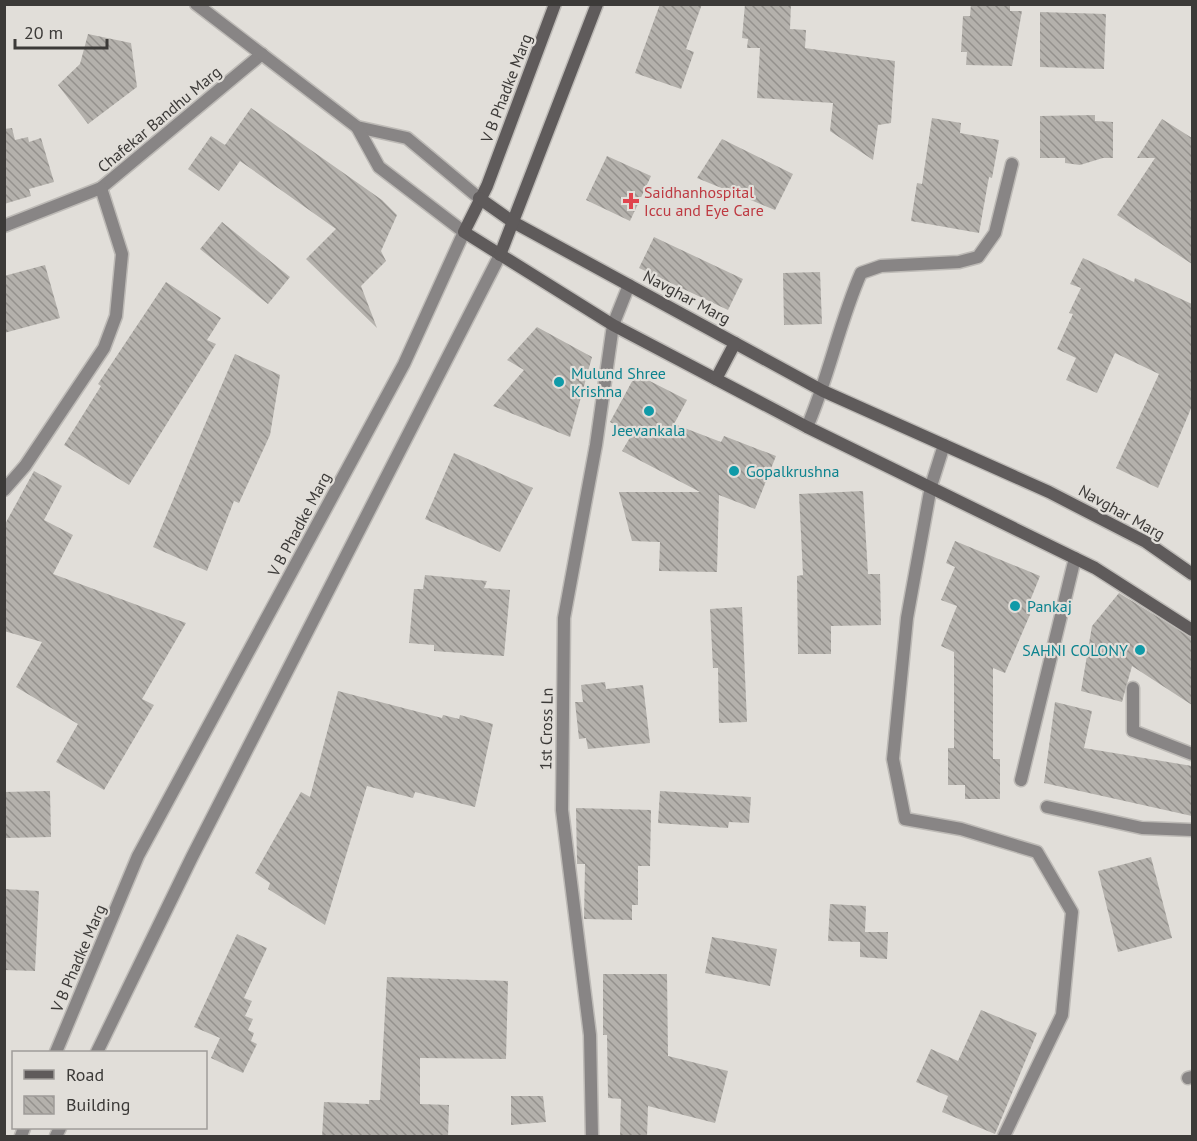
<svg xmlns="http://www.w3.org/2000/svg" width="1197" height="1141" viewBox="0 0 1197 1141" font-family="'PT Sans',sans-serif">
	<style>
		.building { fill: url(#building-back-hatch) }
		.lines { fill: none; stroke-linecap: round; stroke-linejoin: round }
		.minor-casing { stroke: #bdbab6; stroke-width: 15 }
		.tertiary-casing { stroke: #bdbab6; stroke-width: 15 }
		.secondary-casing { stroke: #bdbab6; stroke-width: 15 }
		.minor { stroke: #888585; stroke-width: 12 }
		.tertiary { stroke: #888585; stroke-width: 12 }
		.secondary { stroke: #5f5b5b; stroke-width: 12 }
		.health-dot { fill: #e0444e; stroke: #e1ded9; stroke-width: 2 }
		.culture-dot { fill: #0f9aa8; stroke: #e1ded9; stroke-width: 2 }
		.labels { text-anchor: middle; stroke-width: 4.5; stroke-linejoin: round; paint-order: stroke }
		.street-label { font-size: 16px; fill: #3c3a38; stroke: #e1ded9 }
		.health-label { font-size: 16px; fill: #be3a42; stroke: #e1ded9; text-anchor: start }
		.culture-label { font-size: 16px; fill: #0d838f; stroke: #e1ded9; text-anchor: start }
	</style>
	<defs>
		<pattern id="building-back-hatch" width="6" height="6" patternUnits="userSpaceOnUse" patternTransform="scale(1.5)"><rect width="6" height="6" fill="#b4b1ac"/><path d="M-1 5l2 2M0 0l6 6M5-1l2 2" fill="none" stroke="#94918d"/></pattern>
	</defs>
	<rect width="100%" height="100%" fill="#e1ded9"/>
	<!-- building -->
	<g class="building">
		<path d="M660,4H702L686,49L694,52L681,89L635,73Z"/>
		<path d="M745,4H791L790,29L806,30L805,48L895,61L891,123L878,125L873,160L830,131L833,103L757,98L760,48H747L748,39L742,38Z"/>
		<path d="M971,4L1010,5V11H1022L1012,66L966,65L967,52H961L963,16H970Z"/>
		<path d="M1040,12L1106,14L1104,69L1040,67Z"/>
		<path d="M88,34L131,43L137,87L88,124L58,85L80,64Z"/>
		<path d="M251,108L382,200L397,215L381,251L386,261L361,286L377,328L306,259L336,229L240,161L219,191L188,169L211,136L225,145Z"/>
		<path d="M1095,115V121L1113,122V158H1103L1080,165L1065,163V158H1040V116Z"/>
		<path d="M932,118L961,123L960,133L999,140L992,178L989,177L979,233L911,221L917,183L922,184Z"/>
		<path d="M1162,119L1192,138V264L1117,215L1155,158H1137Z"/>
		<path d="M12,128L15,140L28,137L29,142L41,138L54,182L29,189L31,196L4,204V129Z"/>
		<path d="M722,139L793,174L775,210L697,178Z"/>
		<path d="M607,156L651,176L630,221L586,200Z"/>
		<path d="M222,222L290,277L268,304L200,249Z"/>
		<path d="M654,237L743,279L728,310L639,268Z"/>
		<path d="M1083,258L1134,282L1135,278L1192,304V406L1158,488L1116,468L1159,374L1115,353L1097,393L1066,380L1076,358L1057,349L1073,314L1069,313L1081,288L1070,284Z"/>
		<path d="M45,265L60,318L4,333V276Z"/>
		<path d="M820,272L822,324L784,325L783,273Z"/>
		<path d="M166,282L221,318L207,340L216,344L129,485L64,445L101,386L98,384Z"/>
		<path d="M537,327L592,357L570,437L493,406L524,370L507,360Z"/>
		<path d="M235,354L280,375L270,435L239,503L234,501L207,571L153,547Z"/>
		<path d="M636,374L687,400L674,424L721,442L724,436L776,456L755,509L719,495L717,572L659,571L660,542L632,541L619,492H700L622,451L632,434L610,422Z"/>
		<path d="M454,453L533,488L500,552L425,519Z"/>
		<path d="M34,471L62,486L44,520L73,535L53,574L186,623L142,699L154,705L104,790L56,762L78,724L16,687L42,642L4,631V526Z"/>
		<path d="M863,491L868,574H880L881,625L831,626V654H798L797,576L803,575L799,494Z"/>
		<path d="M955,541L1040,576L1030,601L1035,603L1005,673L993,668V759H1000V799H965V785H948V748H954V652L941,646L957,606L941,600L955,567L946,563Z"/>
		<path d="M425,575L487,581L484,588L510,590L504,656L434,651V645L409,643L414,589H423Z"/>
		<path d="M1119,593L1192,638V705L1132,666L1122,702L1081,691L1092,626Z"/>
		<path d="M742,607L747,722L719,723L718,668H713L710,609Z"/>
		<path d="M605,682L606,689L643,685L650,743L588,749L586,738L579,739L575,702H583L581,685Z"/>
		<path d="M338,691L442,718L443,715L459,719L460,715L493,724L475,807L415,792L413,798L367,786L325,925L268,889L270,883L255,873L301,792L310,797Z"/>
		<path d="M1055,702L1092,711L1084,748L1192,766V816L1044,783Z"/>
		<path d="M50,791L51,837L4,838V792Z"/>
		<path d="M660,791L751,797L749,823L729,822L728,828L658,823Z"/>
		<path d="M576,808L651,810L650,866H638V905H632V920L584,919L585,864H577Z"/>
		<path d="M1151,857L1172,938L1118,952L1098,871Z"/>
		<path d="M4,889L39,891L35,971L4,970Z"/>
		<path d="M830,904L866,906L865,932H888L887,959L860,957V942L828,941Z"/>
		<path d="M237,934L267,948L244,998L252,1001L245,1016L253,1019L248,1030L254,1033L251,1041L257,1044L243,1073L211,1058L220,1038L194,1027Z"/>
		<path d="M712,937L777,949L770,986L705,973Z"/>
		<path d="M603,974H667L668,1056L728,1071L715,1123L648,1106L647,1137H620L621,1099L608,1098L607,1035H603Z"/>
		<path d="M387,977L508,981L506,1059L420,1058V1104L449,1105L448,1137H322L324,1102L369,1104V1100H380Z"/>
		<path d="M981,1010L1037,1033L995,1134L942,1112L948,1096L916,1082L931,1049L958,1061Z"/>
		<path d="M511,1096H543L546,1122L511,1125Z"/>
	</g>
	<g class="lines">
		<defs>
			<g id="minor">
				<path d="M4,226L101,188L262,54"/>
				<path d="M807,427C829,377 839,323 861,273L881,266L959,262L978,257L995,233L1012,164"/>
				<path d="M944,445L931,486L907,618L893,759L905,819L961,829L1037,852L1072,912L1062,1015L1004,1136"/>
				<path d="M4,490L25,466L104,348L116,316L122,254L101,188"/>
				<path d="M1133,688V731L1192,754"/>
				<path d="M1021,780L1075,558"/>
				<path d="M1047,807L1142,828L1192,830"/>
				<path d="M1188,1078L1192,1077"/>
				<path d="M592,1136L590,1035L562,810L564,618L596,445L613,325L629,285"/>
			</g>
			<g id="tertiary">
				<path d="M196,4L357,127L407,138L479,198"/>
				<path d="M56,1052L138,856L404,364L464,232L379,167L357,127"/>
				<path d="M97,1052L192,857L500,255"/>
				<path d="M21,1136L24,1128"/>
				<path d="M56,1136L60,1128"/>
			</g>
			<g id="secondary">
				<path d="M555,4L487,186L464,232L613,325L807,427L1095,568L1192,630"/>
				<path d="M479,198L513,222L823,391L1049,492L1146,542L1192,574"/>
				<path d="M500,255L597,4"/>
				<path d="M716,379L735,343"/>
			</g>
		</defs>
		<!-- minor casing -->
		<use href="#minor" class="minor-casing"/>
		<!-- tertiary casing -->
		<use href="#tertiary" class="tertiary-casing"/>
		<!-- secondary casing -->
		<use href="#secondary" class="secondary-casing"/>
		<!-- minor -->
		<use href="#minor" class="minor"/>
		<!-- tertiary -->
		<use href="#tertiary" class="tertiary"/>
		<!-- secondary -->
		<use href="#secondary" class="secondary"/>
	</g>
	<!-- markers -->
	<path class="health-dot" d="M628 192h6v6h6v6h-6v6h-6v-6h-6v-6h6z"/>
	<g class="culture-dot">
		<circle cx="559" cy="382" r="6"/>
		<circle cx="649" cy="411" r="6"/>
		<circle cx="734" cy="471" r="6"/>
		<circle cx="1015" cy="606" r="6"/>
		<circle cx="1140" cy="650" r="6"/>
	</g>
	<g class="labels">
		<!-- street labels -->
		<g class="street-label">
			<text transform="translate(506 88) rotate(-69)" y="6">V B Phadke Marg</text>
			<text transform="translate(159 119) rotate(-40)" y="6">Chafekar Bandhu Marg</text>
			<text transform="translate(687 297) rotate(28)" y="6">Navghar Marg</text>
			<text transform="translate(1122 512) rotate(29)" y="6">Navghar Marg</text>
			<text transform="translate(299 524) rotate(-62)" y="6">V B Phadke Marg</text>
			<text transform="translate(546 729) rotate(-89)" y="6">1st Cross Ln</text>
			<text transform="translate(78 958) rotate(-67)" y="6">V B Phadke Marg</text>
		</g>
		<!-- health labels -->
		<g class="health-label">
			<text x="644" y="198">Saidhanhospital<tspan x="644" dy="18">Iccu and Eye Care</tspan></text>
		</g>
		<!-- culture labels -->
		<g class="culture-label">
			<text x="571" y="379">Mulund Shree<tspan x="571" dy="18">Krishna</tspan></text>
			<text x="649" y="436" text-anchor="middle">Jeevankala</text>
			<text x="746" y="477">Gopalkrushna</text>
			<text x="1027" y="612">Pankaj</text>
			<text x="1128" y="656" text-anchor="end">SAHNI COLONY</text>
		</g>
	</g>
	<!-- border -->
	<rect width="1197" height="1141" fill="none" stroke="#3c3a38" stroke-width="12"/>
	<!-- legend -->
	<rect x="12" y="1051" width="195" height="78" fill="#e1ded9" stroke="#9f9c99" stroke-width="1.5"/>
	<rect x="24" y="1070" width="30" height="9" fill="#5f5b5b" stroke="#9f9c99" stroke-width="1.5"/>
	<text x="66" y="1081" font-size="18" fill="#3c3a38">Road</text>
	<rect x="24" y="1096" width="30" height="18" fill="url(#building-back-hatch)" stroke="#9f9c99" stroke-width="1.5"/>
	<text x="66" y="1111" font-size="18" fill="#3c3a38">Building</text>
	<!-- scale -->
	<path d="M15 39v9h92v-9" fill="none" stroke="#3c3a38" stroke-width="3"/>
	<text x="24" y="39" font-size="18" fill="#3c3a38" stroke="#e1ded9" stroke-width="4.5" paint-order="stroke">20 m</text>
</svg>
